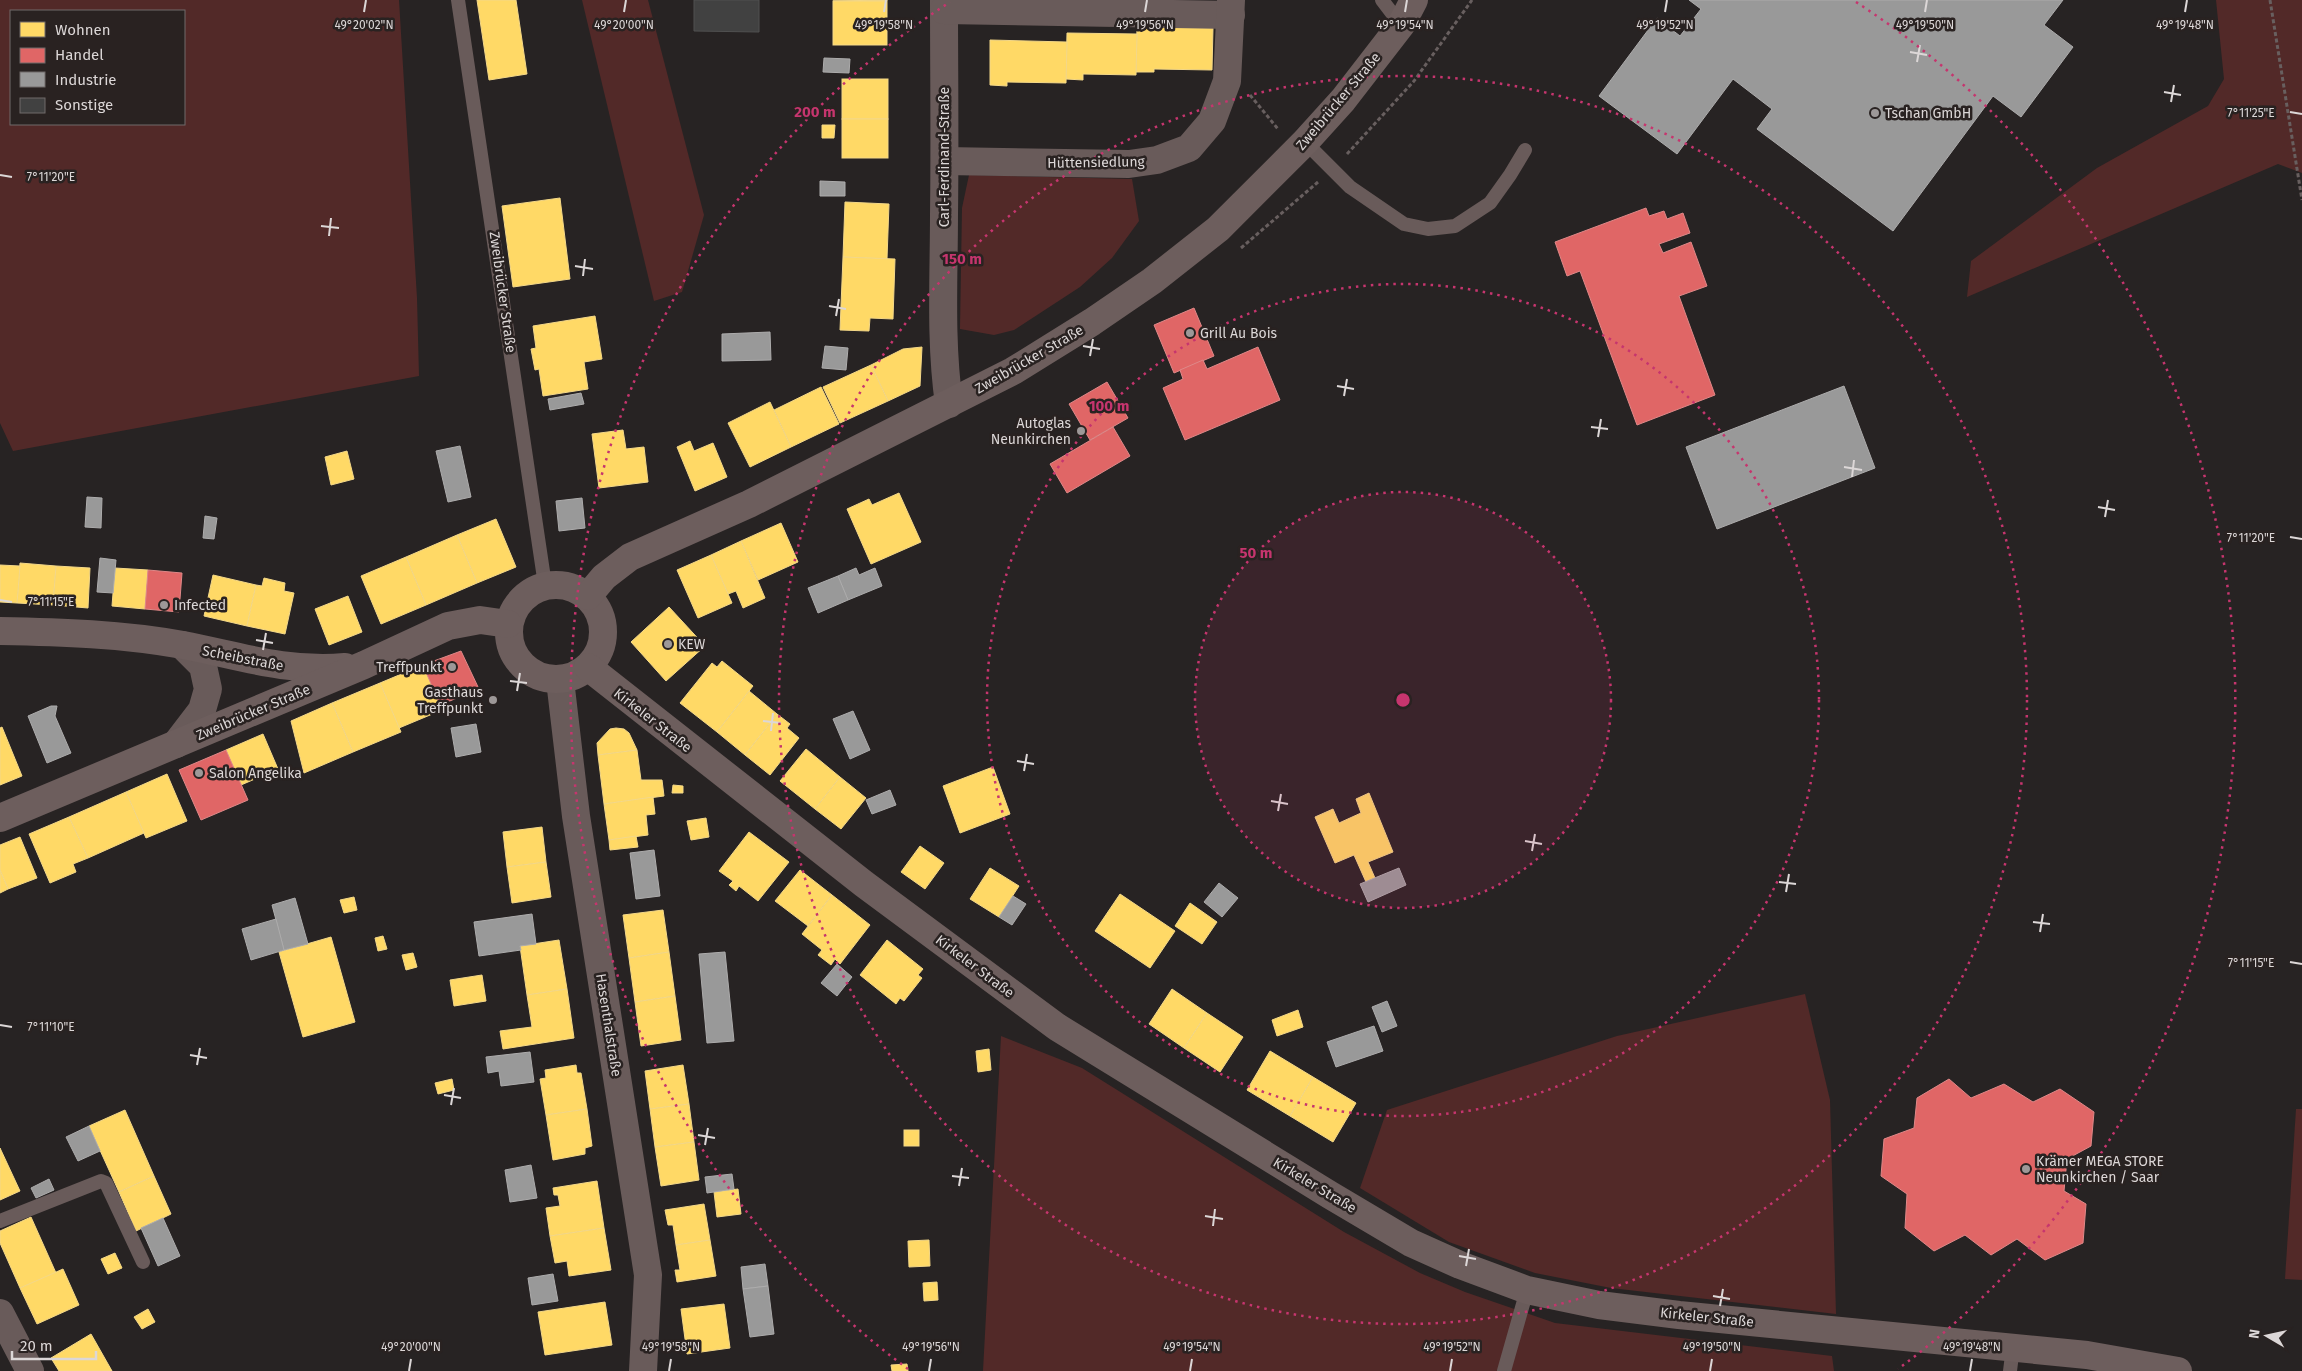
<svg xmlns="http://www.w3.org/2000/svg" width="2302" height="1371" viewBox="0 0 2302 1371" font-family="'Fira Sans',sans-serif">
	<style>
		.green { fill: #522928; fill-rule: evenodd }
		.homes { fill: #ffd966; stroke: #f4d888 }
		.shops { fill: #e06666; stroke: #df8888 }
		.industry { fill: #999; stroke: #adacac }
		.building { fill: #414141; stroke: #505050 }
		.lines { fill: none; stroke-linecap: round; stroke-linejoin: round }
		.path { stroke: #685f5f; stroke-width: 3; stroke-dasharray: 4 2.5; stroke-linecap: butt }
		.service { stroke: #695b5a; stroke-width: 14 }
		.minor { stroke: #695b5a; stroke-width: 28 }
		.tertiary { stroke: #695b5a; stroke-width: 28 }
		.secondary { stroke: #6d5e5d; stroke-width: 28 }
		.ticks { fill: none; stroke: #dcd7d7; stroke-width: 2 }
		.ring { fill: none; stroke: #c6356e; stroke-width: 2.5; stroke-dasharray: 2.5 5 }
		.poi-dot { fill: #9d9898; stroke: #292221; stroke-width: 2 }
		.labels { text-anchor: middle; stroke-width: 5; stroke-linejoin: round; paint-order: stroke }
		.street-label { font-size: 14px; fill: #dcd7d7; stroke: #292221 }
		.poi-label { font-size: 14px; fill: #dcd7d7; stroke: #292221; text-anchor: start }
		.ticks-label { font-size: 12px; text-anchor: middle; fill: #dcd7d7; stroke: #292221; stroke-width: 5; stroke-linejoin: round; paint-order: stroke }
		.centre { fill: #c6356e; stroke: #292221; stroke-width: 2.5 }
		.ring-label { font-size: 15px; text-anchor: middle; font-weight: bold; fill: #c6356e; stroke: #292221; stroke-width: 5; stroke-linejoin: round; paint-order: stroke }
	</style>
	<rect width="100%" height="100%" fill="#272323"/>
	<!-- green -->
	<g class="green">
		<path d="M0,0H399L417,298L419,376L13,451L0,423ZM11,11H184V124H11Z"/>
		<path d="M582,0H648L704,215L682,292L654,301Z"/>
		<path d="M2216,0H2302V173L2278,164L1967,297L1971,261L2097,168L2208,106L2224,79Z"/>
		<path d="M969,175L1132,179L1139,221L1112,258L1080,287L1014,330L994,335L960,329L962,208Z"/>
		<path d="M1805,994L1830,1100L1836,1314L1611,1288L1535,1273L1449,1242L1360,1188L1387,1110L1617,1036Z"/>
		<path d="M1001,1036L1082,1068L1344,1232L1420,1273L1465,1292L1555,1323L1832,1356L1834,1371H983Z"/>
		<path d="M2296,1109H2302V1280L2285,1279Z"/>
	</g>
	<!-- homes -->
	<g class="homes">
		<path d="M477,0H516L527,74L489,80Z"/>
		<path d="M833,0H887V1Z"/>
		<rect x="833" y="1" width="54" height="44"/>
		<path d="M1137,27L1213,28L1212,70L1154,69V72H1136Z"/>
		<path d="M1067,33L1137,34L1136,75L1083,74V80L1066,79Z"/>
		<path d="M990,40L1067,42L1066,83L1007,82V86L990,85Z"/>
		<rect x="842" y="79" width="46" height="40"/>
		<rect x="842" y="119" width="46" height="39"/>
		<path d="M822,125H835L834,138H822Z"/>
		<path d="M560,198L570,279L513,287L502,206Z"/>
		<path d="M845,202L889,204L887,259L843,257Z"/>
		<path d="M843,257L895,259L893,319L870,318L869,331L840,330Z"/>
		<path d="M595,316L602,359L584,362L588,389L543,396L539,369L535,370L531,349L536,348L533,326Z"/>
		<path d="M922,347L920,386L888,401L871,365L903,349Z"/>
		<path d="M871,365L888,401L840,423L823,387Z"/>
		<path d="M821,387L839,424L791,447L774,410Z"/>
		<path d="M770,402L791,447L750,467L728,423Z"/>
		<path d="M623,430L626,449L644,447L648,482L599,488L592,434Z"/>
		<path d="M690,441L694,451L713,443L727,477L695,491L677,447Z"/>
		<path d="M347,451L354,479L331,485L325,457Z"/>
		<path d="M899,493L921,542L871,564L847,509L869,499L872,505Z"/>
		<path d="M496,519L516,567L477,583L457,535Z"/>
		<path d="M781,523L798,562L758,580L741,541Z"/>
		<path d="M457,535L477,583L426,605L406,557Z"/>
		<path d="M741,541L765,598L743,608L736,591L728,594L711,555Z"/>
		<path d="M711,555L732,603L698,618L677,570Z"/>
		<path d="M406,557L426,605L381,624L361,576Z"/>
		<path d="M20,563L56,566L53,605L17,603Z"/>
		<path d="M0,565L20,566L17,603L0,602Z"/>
		<path d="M56,566L90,568L88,608L53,605Z"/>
		<path d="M115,568L148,570L145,609L112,606Z"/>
		<path d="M213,575L256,585L247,626L204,616Z"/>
		<path d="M264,578L285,583L284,591L294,593L285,634L247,626L256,585L262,586Z"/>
		<path d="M348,596L362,632L329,645L315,609Z"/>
		<path d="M669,607L705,646L666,681L631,642Z"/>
		<path d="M722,661L753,686L717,732L680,703L712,663L717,667Z"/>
		<path d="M423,665L442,710L399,728L380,683Z"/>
		<path d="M380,683L401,732L353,752L332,703Z"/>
		<path d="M749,691L777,714L745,755L717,732Z"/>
		<path d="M332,703L353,752L304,773L291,721Z"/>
		<path d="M777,714L790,724L787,728L799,738L770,775L745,755Z"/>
		<path d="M2,727L22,776L0,785V728Z"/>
		<path d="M616,728L624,729L629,733L637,750L598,755L597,743L610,729Z"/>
		<path d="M263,734L278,769L241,785L226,750Z"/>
		<path d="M806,749L840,777L815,809L780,781Z"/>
		<path d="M637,750L641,780H662L664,796L604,804L598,755Z"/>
		<path d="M993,767L1010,814L960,833L943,786Z"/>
		<path d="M167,774L187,821L146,838L126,792Z"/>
		<path d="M840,777L866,798L841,829L815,809Z"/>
		<path d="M673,785L683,786V793H672Z"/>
		<path d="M126,792L144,833L88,858L69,817Z"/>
		<path d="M1369,793L1393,852L1368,862L1375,878L1366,882L1354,855L1335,863L1315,817L1333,809L1339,823L1361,813L1356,799Z"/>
		<path d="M653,797L655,814L646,815L648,835L609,840L604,804Z"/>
		<path d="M69,817L88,858L73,864L76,872L50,883L29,834Z"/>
		<path d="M706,818L709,837L691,840L687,821Z"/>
		<path d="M542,827L546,862L507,867L503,832Z"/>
		<path d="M749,832L789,862L758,901L739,886L736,891L729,885L733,881L719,871Z"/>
		<path d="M636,836L638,847L610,850L609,840Z"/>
		<path d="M20,837L37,878L8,889L0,870V845Z"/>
		<path d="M920,846L944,863L925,889L901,872Z"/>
		<path d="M546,862L551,897L512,903L507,867Z"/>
		<path d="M990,868L1019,886L999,917L970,899Z"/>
		<path d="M0,870L8,889L0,893Z"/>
		<path d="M800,870L832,895L808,926L775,901Z"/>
		<path d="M1120,894L1175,931L1150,968L1095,931Z"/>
		<path d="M832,895L870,925L840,964L835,959L831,965L818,955L822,950L802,934Z"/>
		<path d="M354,897L357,910L344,913L340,900Z"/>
		<path d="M1190,903L1217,922L1202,944L1175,926Z"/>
		<path d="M663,910L669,952L629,958L623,915Z"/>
		<path d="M383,936L387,949L378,951L375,938Z"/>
		<path d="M331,937L355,1022L303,1037L279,952Z"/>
		<path d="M559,940L567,989L527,995L520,946Z"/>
		<path d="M887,940L923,969L918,975L922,978L904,1001L900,998L896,1004L860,975Z"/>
		<path d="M669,952L675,996L635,1002L629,958Z"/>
		<path d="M413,953L417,967L406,970L402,955Z"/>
		<path d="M482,975L486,1001L454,1006L450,980Z"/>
		<path d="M567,989L574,1038L503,1049L500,1031L532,1027L527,995Z"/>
		<path d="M1172,989L1207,1013L1184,1048L1149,1024Z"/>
		<path d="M675,996L681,1040L641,1046L635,1002Z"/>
		<path d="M1298,1010L1303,1027L1277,1036L1272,1020Z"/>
		<path d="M1207,1013L1243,1037L1220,1072L1184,1048Z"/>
		<path d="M989,1049L991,1070L978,1072L976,1051Z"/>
		<path d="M1270,1051L1313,1077L1290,1116L1247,1090Z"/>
		<path d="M576,1065L577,1073H581L587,1109L546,1115L540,1079L546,1078L545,1070Z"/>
		<path d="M683,1065L689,1104L650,1109L645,1071Z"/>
		<path d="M1313,1077L1356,1103L1333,1142L1290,1116Z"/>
		<path d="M452,1079L454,1090L438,1094L435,1083Z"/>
		<path d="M689,1104L694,1142L655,1147L650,1109Z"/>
		<path d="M587,1109L592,1146L585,1148V1154L553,1160L546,1115Z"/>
		<path d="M125,1110L154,1176L119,1192L89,1126Z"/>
		<rect x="904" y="1130" width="15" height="16"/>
		<path d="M694,1142L699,1180L661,1186L655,1147Z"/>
		<path d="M0,1148L20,1191L0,1200Z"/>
		<path d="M154,1176L171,1214L136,1231L119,1192Z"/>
		<path d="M597,1181L604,1228L550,1236L546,1208L560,1206L558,1195H554L553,1188Z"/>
		<path d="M738,1189L741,1214L717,1217L714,1192Z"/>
		<path d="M704,1204L710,1240L676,1245L673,1225H668L665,1210Z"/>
		<path d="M31,1217L56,1273L20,1288L0,1243V1231Z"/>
		<path d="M604,1228L611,1270L569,1276L567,1261L555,1263L550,1236Z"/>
		<path d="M710,1240L716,1276L677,1282L675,1270H680L676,1245Z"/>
		<path d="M929,1240L930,1266L909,1267L908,1241Z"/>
		<path d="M115,1253L122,1268L108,1274L101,1259Z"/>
		<path d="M63,1269L79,1305L37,1324L20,1288Z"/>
		<path d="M937,1282L938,1300L924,1301L923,1283Z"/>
		<path d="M605,1302L612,1345L545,1355L538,1312Z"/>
		<path d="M724,1304L730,1348L687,1354L681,1309Z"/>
		<path d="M148,1309L155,1322L142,1329L134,1317Z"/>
		<path d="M91,1334L112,1371H59L51,1358Z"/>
		<path d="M907,1364L908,1371H892L891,1365Z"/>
	</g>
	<!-- shops -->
	<g class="shops">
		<path d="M1646,208L1649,216L1664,211L1667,219L1683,213L1690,233L1659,244L1663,253L1691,242L1707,286L1679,296L1715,395L1637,425L1580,271L1567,276L1555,242Z"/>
		<path d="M1194,308L1214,356L1174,373L1154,325Z"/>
		<path d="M1258,347L1280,400L1185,440L1163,388L1183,379L1180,370L1203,360L1207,369Z"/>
		<path d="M1107,382L1128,418L1090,440L1069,404Z"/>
		<path d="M1113,427L1130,456L1067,493L1050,464Z"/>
		<path d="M148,570L182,573L179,612L145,609Z"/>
		<path d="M461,651L479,689L440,705L423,665Z"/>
		<path d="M226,750L248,800L201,820L179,770Z"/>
		<path d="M1949,1079L1971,1098L2004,1084L2033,1102L2060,1089L2094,1112L2091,1146L2067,1159L2064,1191L2086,1204L2083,1243L2045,1260L2017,1239L1991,1255L1965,1235L1934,1251L1905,1228L1907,1194L1881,1176L1884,1139L1914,1128L1917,1098Z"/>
	</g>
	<!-- industry -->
	<g class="industry">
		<path d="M1689,0H2063L2044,25L2073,47L2021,117L1993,96L1893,231L1757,129L1772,109L1733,79L1677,154L1599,96L1657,18L1680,36L1701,9Z"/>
		<path d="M824,58L850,59L849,73L823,72Z"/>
		<path d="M820,181L845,182V196H820Z"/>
		<path d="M770,332L771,360L722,361V334Z"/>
		<path d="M825,346L848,348L846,370L822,368Z"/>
		<path d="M1844,386L1875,468L1717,529L1686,447Z"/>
		<path d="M581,393L584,404L550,410L548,399Z"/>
		<path d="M460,446L471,497L448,502L436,451Z"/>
		<path d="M87,497L102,498L101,528L85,527Z"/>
		<path d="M582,498L585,528L559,531L556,501Z"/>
		<path d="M205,516L217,518L214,539L203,538Z"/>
		<path d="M100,558L116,560L113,593L97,592Z"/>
		<path d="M856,568L859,575L875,568L882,586L848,600L838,576Z"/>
		<path d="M838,576L848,600L818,613L808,588Z"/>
		<path d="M51,706H57L55,716L71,753L47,763L28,716Z"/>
		<path d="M853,711L870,750L850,759L833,719Z"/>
		<path d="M476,724L481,752L456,757L451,728Z"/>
		<path d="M890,790L896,805L872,814L866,800Z"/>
		<path d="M654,850L660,896L636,899L630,853Z"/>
		<path d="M1399,868L1406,885L1368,902L1360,884Z"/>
		<path d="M1219,883L1238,898L1222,917L1204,902Z"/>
		<path d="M1013,896L1026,904L1012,925L999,917Z"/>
		<path d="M295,898L308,944L284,950L272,905Z"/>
		<path d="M532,914L536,944L520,946L521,950L479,956L474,922Z"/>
		<path d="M276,919L284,950L251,960L242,929Z"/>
		<path d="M725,952L734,1041L707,1043L699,954Z"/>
		<path d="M837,964L852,977L837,996L821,983Z"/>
		<path d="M1387,1001L1397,1026L1382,1032L1372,1007Z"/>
		<path d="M1374,1026L1383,1051L1336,1067L1327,1042Z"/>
		<path d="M530,1052L534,1082L501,1086L499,1071L488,1073L486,1057Z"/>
		<path d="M89,1126L100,1151L78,1161L66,1137Z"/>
		<path d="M531,1165L537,1198L510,1202L505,1170Z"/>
		<path d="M732,1174L734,1189L707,1193L705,1177Z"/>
		<path d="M49,1179L54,1190L36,1198L31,1188Z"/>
		<path d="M163,1218L180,1256L158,1266L141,1228Z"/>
		<path d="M765,1264L768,1286L743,1289L741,1267Z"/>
		<path d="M553,1274L558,1301L532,1305L528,1278Z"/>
		<path d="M768,1286L774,1334L750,1337L743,1289Z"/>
	</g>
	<!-- building -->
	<path class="building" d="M694,0H759V32L694,31Z"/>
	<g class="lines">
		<!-- path -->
		<g class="path">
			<path d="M2270,0L2302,200"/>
			<path d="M1250,95L1278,129"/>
			<path d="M1347,154L1414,81L1472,0"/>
			<path d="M1241,248L1318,182"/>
		</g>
		<!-- service -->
		<g class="service">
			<path d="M458,0L545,585"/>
			<path d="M1382,0L1401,25"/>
			<path d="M1305,142L1350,187L1404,224L1428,229L1455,226L1490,203L1510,175L1525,150"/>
			<path d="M0,1221L101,1181L106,1183L143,1262"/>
			<path d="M1504,1371L1527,1290"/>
			<path d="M2010,1371L2013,1347"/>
		</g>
		<!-- minor -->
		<g class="minor">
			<path d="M944,0C944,71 945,142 944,214C944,277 940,341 949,404"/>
			<path d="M944,10L1231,15"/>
			<path d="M945,161L1129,164L1157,160L1189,148L1212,121L1227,81L1231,0"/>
			<path d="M560,680L576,816L648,1275L643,1371"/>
		</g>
		<!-- tertiary -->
		<g class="tertiary">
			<path d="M176,744L202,710L208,689L203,666L182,645"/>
			<path d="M0,1313L30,1371"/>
		</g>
		<!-- secondary -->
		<g class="secondary">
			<circle cx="556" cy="632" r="47"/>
			<path d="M588,596L604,577L630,557L749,504L1013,371L1092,322L1152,281L1218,229L1305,142L1343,100L1401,25L1414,0"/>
			<path d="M0,631C61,632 122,634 183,645C240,656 285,672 345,667"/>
			<path d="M588,667L864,884L1057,1027L1330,1195L1411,1243L1460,1265L1527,1290L1599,1305L1679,1315L2087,1355L2178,1371"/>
			<path d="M0,818L364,665L448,626L480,620L508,624"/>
		</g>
	</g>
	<!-- ticks -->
	<path class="ticks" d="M364,12L366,0M624,12L626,0M884,12L886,0M1145,12L1147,0M1405,12L1407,0M1665,12L1667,0M1925,12L1927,0M2185,12L2187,0M1910,52L1927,55M1917,62L1920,45M2164,92L2181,95M2171,102L2174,85M2290,112L2302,114M0,175L12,177M321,226L339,228M329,236L331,218M575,266L593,269M583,276L585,259M829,306L846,309M836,316L839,299M1083,346L1100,349M1090,356L1093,339M1337,386L1354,389M1344,396L1347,379M1591,427L1608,429M1598,437L1601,419M1844,467L1862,470M1852,477L1854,460M2098,507L2115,510M2105,517L2108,500M2290,537L2302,539M0,600L12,602M256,640L273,643M263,650L266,633M510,681L527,683M517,691L520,673M763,721L781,723M771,731L773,713M1017,761L1034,764M1024,771L1027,754M1271,801L1288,804M1278,811L1281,794M1525,841L1542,844M1532,851L1535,834M1779,882L1796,884M1786,892L1789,874M2033,922L2050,924M2040,932L2043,914M2290,962L2302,964M0,1025L12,1027M190,1055L207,1058M197,1065L200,1048M444,1095L461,1098M451,1105L454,1088M698,1135L715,1138M705,1145L708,1128M952,1176L969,1178M959,1186L962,1168M1205,1216L1223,1219M1213,1226L1215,1209M1459,1256L1476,1259M1466,1266L1469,1249M1713,1296L1730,1299M1720,1306L1723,1289M409,1371L411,1359M669,1371L671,1359M929,1371L931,1359M1190,1371L1192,1359M1450,1371L1452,1359M1710,1371L1712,1359M1970,1371L1972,1359"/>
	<!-- distance rings -->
	<circle cx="1403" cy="700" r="208" fill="#c6356e" fill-opacity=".12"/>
	<g class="ring">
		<circle cx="1403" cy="700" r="208"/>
		<circle cx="1403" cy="700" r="416"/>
		<circle cx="1403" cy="700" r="624"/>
		<path d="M908 1369A832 832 0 0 1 950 2M1856 2A832 832 0 0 1 1898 1369"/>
	</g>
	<!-- markers -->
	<g class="poi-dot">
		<circle cx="1875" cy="113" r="5"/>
		<circle cx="1190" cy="333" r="5"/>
		<circle cx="1081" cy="431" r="5"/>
		<circle cx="164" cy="605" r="5"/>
		<circle cx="668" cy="644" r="5"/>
		<circle cx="452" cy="667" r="5"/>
		<circle cx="493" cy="700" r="5"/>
		<circle cx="199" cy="773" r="5"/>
		<circle cx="2026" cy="1169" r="5"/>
	</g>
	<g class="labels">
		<!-- street labels -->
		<g class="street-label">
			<text transform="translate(1338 101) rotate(-50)" y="5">Zweibrücker Straße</text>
			<text transform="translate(944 157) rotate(-90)" y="5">Carl-Ferdinand-Straße</text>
			<text transform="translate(1096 162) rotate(-1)" y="5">Hüttensiedlung</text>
			<text transform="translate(503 292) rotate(82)" y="5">Zweibrücker Straße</text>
			<text transform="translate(1029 359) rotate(-30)" y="5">Zweibrücker Straße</text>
			<text transform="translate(243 658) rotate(11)" y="5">Scheibstraße</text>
			<text transform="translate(253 712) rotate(-23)" y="5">Zweibrücker Straße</text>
			<text transform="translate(653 720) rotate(38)" y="5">Kirkeler Straße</text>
			<text transform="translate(975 966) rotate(37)" y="5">Kirkeler Straße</text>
			<text transform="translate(609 1025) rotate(81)" y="5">Hasenthalstraße</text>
			<text transform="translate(1315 1185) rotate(31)" y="5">Kirkeler Straße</text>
			<text transform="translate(1707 1317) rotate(6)" y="5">Kirkeler Straße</text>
		</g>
		<!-- poi labels -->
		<g class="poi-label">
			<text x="1885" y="118">Tschan GmbH</text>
			<text x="1200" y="338">Grill Au Bois</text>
			<text x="1071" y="428" text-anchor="end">Autoglas<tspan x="1071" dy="16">Neunkirchen</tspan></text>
			<text x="174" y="610">Infected</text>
			<text x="678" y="649">KEW</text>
			<text x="442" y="672" text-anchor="end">Treffpunkt</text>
			<text x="483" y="697" text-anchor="end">Gasthaus<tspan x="483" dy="16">Treffpunkt</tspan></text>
			<text x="209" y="778">Salon Angelika</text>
			<text x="2036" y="1166">Krämer MEGA STORE<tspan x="2036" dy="16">Neunkirchen / Saar</tspan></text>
		</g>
	</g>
	<g class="ticks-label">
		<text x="364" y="29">49°20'02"N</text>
		<text x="624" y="29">49°20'00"N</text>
		<text x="884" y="29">49°19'58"N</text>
		<text x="1145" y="29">49°19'56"N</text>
		<text x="1405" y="29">49°19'54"N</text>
		<text x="1665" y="29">49°19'52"N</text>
		<text x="1925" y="29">49°19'50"N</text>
		<text x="2185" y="29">49°19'48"N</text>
		<text x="2251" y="117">7°11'25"E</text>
		<text x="51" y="181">7°11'20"E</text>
		<text x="2251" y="542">7°11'20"E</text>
		<text x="51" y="606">7°11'15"E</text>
		<text x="2251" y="967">7°11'15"E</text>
		<text x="51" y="1031">7°11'10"E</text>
		<text x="411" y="1351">49°20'00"N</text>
		<text x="671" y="1351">49°19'58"N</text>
		<text x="931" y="1351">49°19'56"N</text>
		<text x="1192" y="1351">49°19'54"N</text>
		<text x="1452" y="1351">49°19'52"N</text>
		<text x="1712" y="1351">49°19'50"N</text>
		<text x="1972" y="1351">49°19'48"N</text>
	</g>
	<circle cx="1403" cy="700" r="8" class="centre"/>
	<g class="ring-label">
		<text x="815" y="117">200 m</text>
		<text x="962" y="264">150 m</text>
		<text x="1109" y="411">100 m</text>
		<text x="1256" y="558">50 m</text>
	</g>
	<!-- legend -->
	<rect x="10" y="10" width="175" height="115" fill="#292221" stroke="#716a6a"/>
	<rect x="20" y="22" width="25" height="15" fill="#ffd966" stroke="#716a6a"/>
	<text x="55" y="35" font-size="15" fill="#dcd7d7">Wohnen</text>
	<rect x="20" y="48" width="25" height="15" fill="#e06666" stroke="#716a6a"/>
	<text x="55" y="60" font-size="15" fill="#dcd7d7">Handel</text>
	<rect x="20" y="72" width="25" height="15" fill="#999999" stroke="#716a6a"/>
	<text x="55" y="85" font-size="15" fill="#dcd7d7">Industrie</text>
	<rect x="20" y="98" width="25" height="15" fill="#414141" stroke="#716a6a"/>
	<text x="55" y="110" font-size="15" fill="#dcd7d7">Sonstige</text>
	<!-- north arrow -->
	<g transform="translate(2267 1336) rotate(279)" stroke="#292221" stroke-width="4" paint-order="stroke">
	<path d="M0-4L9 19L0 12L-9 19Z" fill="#dcd7d7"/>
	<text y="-8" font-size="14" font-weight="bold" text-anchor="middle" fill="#dcd7d7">N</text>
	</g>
	<!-- scale -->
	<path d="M12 1351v8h84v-8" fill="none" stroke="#dcd7d7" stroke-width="2.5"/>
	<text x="20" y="1351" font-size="15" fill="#dcd7d7" stroke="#292221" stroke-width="4" paint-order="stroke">20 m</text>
</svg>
